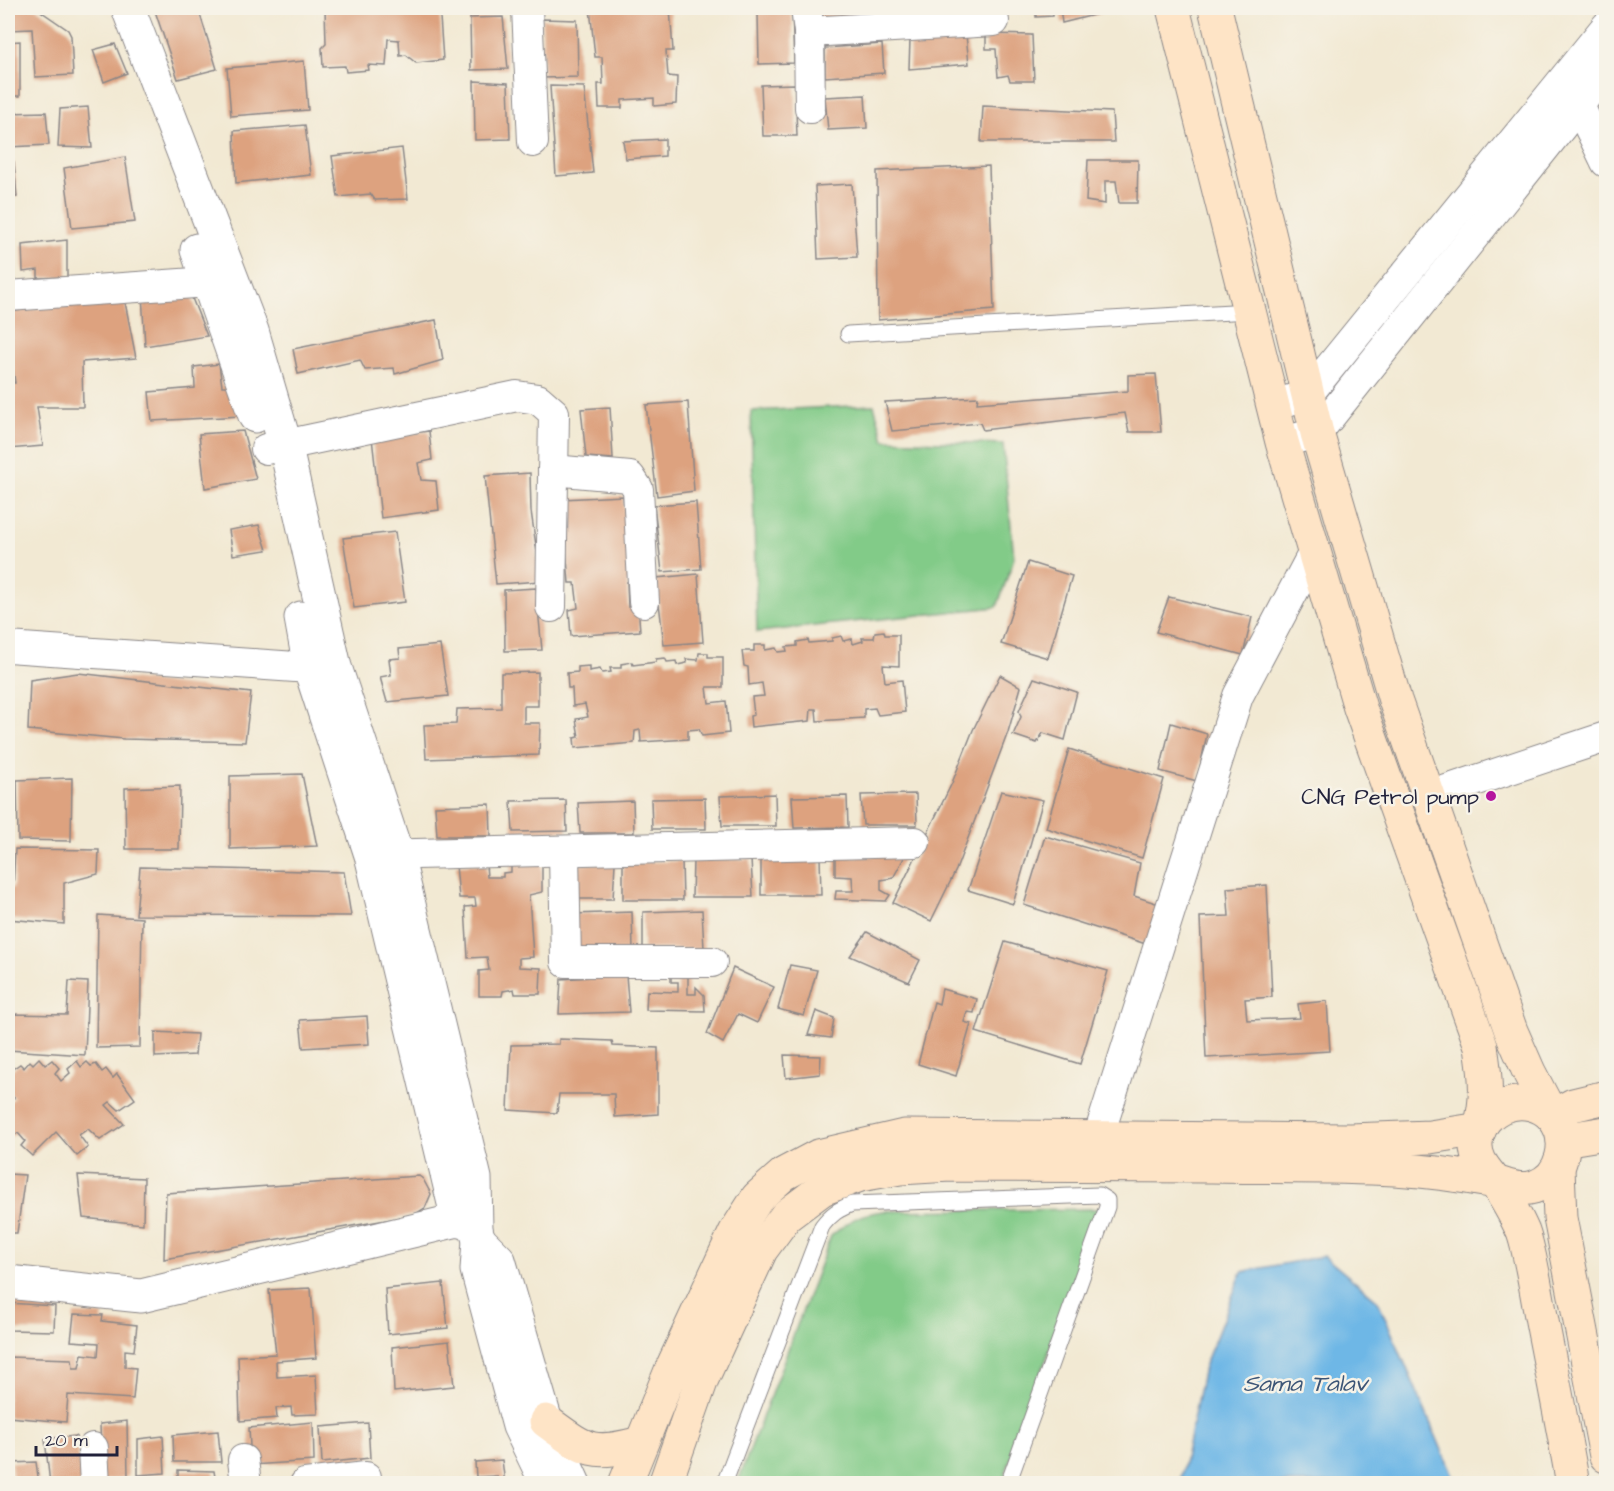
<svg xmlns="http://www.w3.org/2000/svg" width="1614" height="1491" viewBox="0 0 1614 1491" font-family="'Architects Daughter',sans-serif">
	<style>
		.green { fill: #82cb88; stroke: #527662; stroke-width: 1.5 }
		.water { fill: #6eb7e6; stroke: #486c90; stroke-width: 1.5 }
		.building { fill: #dda27f }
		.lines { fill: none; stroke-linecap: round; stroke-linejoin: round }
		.service-casing { stroke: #8a8687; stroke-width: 17 }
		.minor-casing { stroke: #8a8687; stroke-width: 32 }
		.tertiary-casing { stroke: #8a8687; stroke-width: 35 }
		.secondary-casing { stroke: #8a8687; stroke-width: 35 }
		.service { stroke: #fff; stroke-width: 15 }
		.minor { stroke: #fff; stroke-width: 30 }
		.tertiary { stroke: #fff; stroke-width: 33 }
		.secondary { stroke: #fee4c6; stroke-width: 33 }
		.poi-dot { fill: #b5179e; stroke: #f7f3e8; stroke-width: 2 }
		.labels { text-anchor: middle; stroke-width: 5; stroke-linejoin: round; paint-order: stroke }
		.poi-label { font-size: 22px; fill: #22223b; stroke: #f7f3e8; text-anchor: end }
		.water-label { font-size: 24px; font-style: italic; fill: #3d5677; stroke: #f7f3e8 }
	</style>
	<rect width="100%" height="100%" fill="#f7f3e8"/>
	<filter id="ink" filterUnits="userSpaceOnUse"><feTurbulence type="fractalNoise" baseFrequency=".0167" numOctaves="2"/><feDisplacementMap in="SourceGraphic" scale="12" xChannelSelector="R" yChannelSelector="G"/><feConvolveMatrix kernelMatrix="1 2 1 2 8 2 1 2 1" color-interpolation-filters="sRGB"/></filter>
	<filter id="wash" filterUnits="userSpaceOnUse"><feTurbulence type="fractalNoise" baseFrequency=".008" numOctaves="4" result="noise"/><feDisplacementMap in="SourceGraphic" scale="24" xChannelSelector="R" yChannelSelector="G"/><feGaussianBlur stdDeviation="1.35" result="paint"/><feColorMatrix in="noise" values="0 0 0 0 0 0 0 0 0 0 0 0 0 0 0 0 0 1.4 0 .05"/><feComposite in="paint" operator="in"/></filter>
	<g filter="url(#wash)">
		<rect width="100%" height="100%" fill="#f2e9d3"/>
		<!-- green -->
		<g class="green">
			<path d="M874,405L884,440L1003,444L1014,558L997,607L757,632L751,411Z"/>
			<path d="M1100,1209L1002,1483L737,1484L831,1236C851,1219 858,1215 883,1211Z"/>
		</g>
		<!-- water -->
		<path class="water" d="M1324,1256L1378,1301L1456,1483H1180L1204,1367L1242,1272Z"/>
		<g id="blocks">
			<!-- building -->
			<g class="building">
				<path d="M8,8H36L68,30L71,36L73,75L35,77L32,29L8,30Z"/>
				<path d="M154,8H198L217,69L178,79Z"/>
				<path d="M325,8H442L443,14L440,17L443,60L416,63L406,55L400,56L399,40L388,39L386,66L368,65L369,70L346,72L345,66L323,67L322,48L326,44Z"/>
				<path d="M590,8H670L673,51H666L668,76L677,77L676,104L654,106V98L622,100V108H599L598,84H603L602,57H595Z"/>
				<path d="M819,8H878V13L819,17Z"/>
				<path d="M894,8H927V9L894,12Z"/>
				<path d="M1036,8H1053V16L1036,17Z"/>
				<path d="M1060,8H1101L1102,13L1062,23Z"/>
				<path d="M792,11L794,63L759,64L758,13Z"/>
				<path d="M503,17L508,69L471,70L470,18Z"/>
				<path d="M542,19L577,20L578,77L543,78Z"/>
				<path d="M986,34L1032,35L1034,81H1010L1008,75L998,77L996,49H986Z"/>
				<path d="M966,35L969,64L909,69L910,39Z"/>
				<path d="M20,41V96H8V42Z"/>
				<path d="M115,44L127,73L104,82L93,50Z"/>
				<path d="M882,44L884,73L825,77V48Z"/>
				<path d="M304,61L308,110L231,116L227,68Z"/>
				<path d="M474,81L508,83L510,139L475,140Z"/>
				<path d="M795,84L797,136H763L761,85Z"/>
				<path d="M550,86L584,87L593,173L556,176Z"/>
				<path d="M865,95L867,128L828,130L825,97Z"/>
				<path d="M983,106L1112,112L1114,142H981Z"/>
				<path d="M88,107L92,148L58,147L60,109Z"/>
				<path d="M46,112L49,145L8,147V113Z"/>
				<path d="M305,125L311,175L236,183L234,131Z"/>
				<path d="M665,139V156L626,159L623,141Z"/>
				<path d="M402,148L408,199L375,200L371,194L338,197L332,156Z"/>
				<path d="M125,157L135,222L72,228L64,168Z"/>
				<path d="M1088,160H1138L1137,203H1119L1116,181H1105V204L1086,201Z"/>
				<path d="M14,162L17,197L8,198V163Z"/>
				<path d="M989,166L994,310L878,320L877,171Z"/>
				<path d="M852,184L857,257L818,259L815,186Z"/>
				<path d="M8,229H15L14,259L8,260Z"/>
				<path d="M67,240V277L38,278V270L23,272L22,245Z"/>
				<path d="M188,288L207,336L145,346L142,294Z"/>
				<path d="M124,297L136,358L82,362L83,407H37L43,446L8,449V383H15L12,361H8V312Z"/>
				<path d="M436,320L443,360L395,374L394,368L365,370L360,360L298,374L293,349Z"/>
				<path d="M219,364L222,386H236L241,416L152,421L149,392L195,388L194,367Z"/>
				<path d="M1156,374L1161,432H1129L1125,413L983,430L980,423L892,431L885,402L978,397L977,403L1128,391V375Z"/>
				<path d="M688,402L694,491L657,496L646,405Z"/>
				<path d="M610,407L613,459L586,457L581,409Z"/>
				<path d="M243,431L256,479L205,488L199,434Z"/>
				<path d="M429,431L432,460L418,463L421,480L436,481L439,510L381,518L372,438Z"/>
				<path d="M530,473L531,511L541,581L496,584L485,476Z"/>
				<path d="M623,496L631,582H627L628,607L638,605L640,631L571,636L569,610L578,608L575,583H569L562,499Z"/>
				<path d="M696,502L701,569L662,572L654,505Z"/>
				<path d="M259,525L267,550L233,555L229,530Z"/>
				<path d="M395,532L405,602L354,608L343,538Z"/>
				<path d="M1028,562L1072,576L1048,658L1001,644Z"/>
				<path d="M698,574L703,642L664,645L656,578Z"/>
				<path d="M536,588L542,650L505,651L504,590Z"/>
				<path d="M1169,597L1252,617L1243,655L1156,632Z"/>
				<path d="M884,631L885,635H899V666L883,665L885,682L902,680L905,712L878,715L875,708L864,709V718L817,721L816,709H811L810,721L751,727L750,716L754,715L752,697L764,696L762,683L749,685L748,667L744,666L742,651H754V645H765V650L776,648L778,652L787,651L786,647L797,646V642L808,640L809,643L832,641V638L841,636L843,641L852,639L853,644L863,641L862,638H874L875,632Z"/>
				<path d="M440,645L448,696L387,702L380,677L391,675L389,659L400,658L399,649Z"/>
				<path d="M699,653H708V657H723V687H707L709,703L726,701L729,733L702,736L699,729L688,730V739L641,742L640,730L635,731L634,743L575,748L574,738L579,737L576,719L588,717L585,704L573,706L572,688H568L567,673L578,672V667L589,666V671L600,669L602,673L611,672L610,668H621V664L632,662L633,665L656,662V659L665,658L667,662L676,661L677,665L687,663L686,659L698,660Z"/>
				<path d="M538,672V706H524V723H540L539,755L426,759L424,725L456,724L457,709L501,708V673Z"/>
				<path d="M78,673L251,693L245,742L124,739L28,730L30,680Z"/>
				<path d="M1000,675L1021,687L1008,732L956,870L931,921L893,903L952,783L973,730Z"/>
				<path d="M1034,678L1077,692L1065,740L1043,733L1037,743L1013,735L1021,717L1019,711Z"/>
				<path d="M1171,723L1207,734L1197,781L1160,771Z"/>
				<path d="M1069,749L1164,779L1142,858L1046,828Z"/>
				<path d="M302,774L317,846L230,849V776Z"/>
				<path d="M72,778L71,841L18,840L17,780Z"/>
				<path d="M180,786L179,849H126L125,788Z"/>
				<path d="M1001,791L1043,800L1013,904L968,890Z"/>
				<path d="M775,794L776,826H722L720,796Z"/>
				<path d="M916,794L917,825H863L861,795Z"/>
				<path d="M847,796L848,827L794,828L792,797Z"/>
				<path d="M705,798L706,829H652L651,799Z"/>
				<path d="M566,800L567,831L513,832L511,801Z"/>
				<path d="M633,801L634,833H580L578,803Z"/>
				<path d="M490,804L491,836H437L435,806Z"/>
				<path d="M1045,836L1140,863L1134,896L1165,906L1149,945L1024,905Z"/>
				<path d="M15,849L99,850L98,874L64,883V924L8,919V888H13Z"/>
				<path d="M906,854L893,878L881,880V890L890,895L886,901L835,899L836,891H853L852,877L835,876V857Z"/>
				<path d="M820,856L821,895H761V858Z"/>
				<path d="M751,859L753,897H692L693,861Z"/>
				<path d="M682,861L683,900H623V863Z"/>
				<path d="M542,863V892L529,895L533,957L519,958V967L541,968L540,994H515L514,989L503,991L502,996H479V971L489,970L487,957L468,958L465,907L476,906L475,898H459L456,865L486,864L487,877H503V873L511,872V864Z"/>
				<path d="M615,863L613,899H575L576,864Z"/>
				<path d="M140,867L344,872L351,916L136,915Z"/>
				<path d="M1267,885L1272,997L1245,999L1247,1020L1300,1018L1298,1004L1327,1001L1330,1051L1206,1058L1200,917L1229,916L1227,888Z"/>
				<path d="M702,910L704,949H643V912Z"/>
				<path d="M632,912L633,951L573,950V914Z"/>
				<path d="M98,915L142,918L140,1047L96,1048Z"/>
				<path d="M867,932L920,960L909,982L850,956Z"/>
				<path d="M1005,942L1108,971L1080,1064L976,1032Z"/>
				<path d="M790,965L817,970L804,1016L778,1009Z"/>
				<path d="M733,968L774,987L757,1023L738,1014L723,1043L707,1034Z"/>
				<path d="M688,974V994H696V987L704,995L705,1011L646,1010L647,991L678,992V982H671V975Z"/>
				<path d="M626,975L629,1012L559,1014L561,979Z"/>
				<path d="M69,981L88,982L85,1055L8,1050V1014L67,1015Z"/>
				<path d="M942,989L977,999L974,1013L967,1012L964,1022L971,1024L956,1076L918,1064L934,1002L939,1004Z"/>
				<path d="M816,1011L834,1018L831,1038L808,1035Z"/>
				<path d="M367,1016L369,1044L303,1048L300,1020Z"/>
				<path d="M155,1032L197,1034L195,1055L155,1057Z"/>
				<path d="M559,1039L612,1041L613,1046L658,1048V1114L615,1117L614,1094H559L557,1113L508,1110L511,1045L559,1044Z"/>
				<path d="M784,1055L821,1056L820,1074L786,1078Z"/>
				<path d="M39,1058L45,1065L52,1060L59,1068L55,1073L61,1081L70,1073L68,1069L77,1061L81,1067L87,1062L91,1066L96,1064L102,1072L106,1069L113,1078L117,1074L135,1099L119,1110L110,1102L106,1105L124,1124L100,1140L88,1129L79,1135L88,1147L77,1156L56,1132L32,1156L21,1146L25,1141L18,1133L10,1137L8,1133V1103L14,1098L10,1093L8,1094V1063L11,1070L20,1064L24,1068L30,1061L33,1064Z"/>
				<path d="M8,1174L25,1175L17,1233H8Z"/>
				<path d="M78,1175L144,1178L143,1224L83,1218Z"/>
				<path d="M419,1176L423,1179L431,1194L425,1208L414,1215L164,1259L166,1193Z"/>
				<path d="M443,1283L448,1328L388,1334L385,1289Z"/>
				<path d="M311,1288L316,1358L276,1361L277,1377L316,1375L318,1414L292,1415L291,1407L276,1408L277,1418L240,1421L238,1356L276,1354L269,1290Z"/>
				<path d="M8,1303L55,1306L54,1331L8,1330Z"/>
				<path d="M74,1314L103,1315L102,1321L137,1325L134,1351L125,1350V1367L136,1368L133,1399L68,1395L66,1422L8,1417V1357L72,1359L73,1368H79L82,1354L98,1356L99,1343L71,1341Z"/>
				<path d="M449,1341L454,1386L394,1392L392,1347Z"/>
				<path d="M127,1421L128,1477L102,1481L100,1424Z"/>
				<path d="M313,1422L314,1461L251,1465L249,1428Z"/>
				<path d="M368,1423L370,1458L322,1463L320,1427Z"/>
				<path d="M218,1431L221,1462H174L173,1435Z"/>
				<path d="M76,1436L82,1484H50L45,1439Z"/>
				<path d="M163,1436L165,1473L138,1475V1439Z"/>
				<path d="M502,1460L505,1484H498L497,1476L476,1477L475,1462Z"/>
				<path d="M36,1462L39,1484H13L11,1463Z"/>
				<path d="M178,1470L214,1471L216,1484H178Z"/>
			</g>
		</g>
	</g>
	<g filter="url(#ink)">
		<use href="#blocks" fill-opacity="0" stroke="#8a8687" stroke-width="1.5"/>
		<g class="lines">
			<defs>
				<g id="service">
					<path d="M848,334L1249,311"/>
					<path d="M724,1484L822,1226C831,1214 839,1209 852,1204L1099,1195L1107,1200V1207L1008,1484"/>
				</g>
				<g id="minor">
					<path d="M527,8L533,142"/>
					<path d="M806,8L809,32L810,108"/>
					<path d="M809,32L994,21"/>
					<path d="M1571,89L1606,162"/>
					<path d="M8,296L209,282"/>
					<path d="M1272,406L1308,394L1606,27"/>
					<path d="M1282,442L1317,433L1606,71"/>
					<path d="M266,449L517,396L538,399L554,413L551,607"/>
					<path d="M553,470L630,477L638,489L644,602"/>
					<path d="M8,647L310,668L334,667"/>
					<path d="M1429,796L1606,737"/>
					<path d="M564,852L566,962H712"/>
					<path d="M375,855L915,842"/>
					<path d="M1098,1138L1238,696L1314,552"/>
					<path d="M93,1448L95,1484"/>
					<path d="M243,1460L246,1484"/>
					<path d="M305,1484L366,1477"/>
				</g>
				<g id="tertiary">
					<path d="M128,8L252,331L285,444L335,667L397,855L475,1178L476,1230"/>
					<path d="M197,250L255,416"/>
					<path d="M301,618L310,668L371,855L458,1220"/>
					<path d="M479,1240L499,1260L547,1425L574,1484"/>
					<path d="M8,1282L141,1296L458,1220L469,1223L476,1230L479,1240L477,1270L519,1426L547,1484"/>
				</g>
				<g id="secondary">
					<path d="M1215,8L1317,433L1395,700L1511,1031L1529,1072L1552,1116L1573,1105L1606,1097"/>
					<path d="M1563,1140L1606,1133"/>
					<path d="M1558,1168L1560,1218L1606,1456"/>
					<path d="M546,1421C587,1451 591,1456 641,1443"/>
					<path d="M625,1484L672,1368L735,1233L758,1197L784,1174L818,1156L904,1136L1350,1140L1430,1137L1480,1129C1488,1096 1486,1079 1481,1046L1360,708L1282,442L1173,8"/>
					<path d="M665,1484L702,1379L761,1250L786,1216L822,1189L860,1175L900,1168L950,1165C1037,1165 1124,1166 1212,1166C1272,1167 1333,1166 1394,1169C1426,1171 1458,1175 1490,1181C1506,1184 1517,1192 1534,1187C1563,1178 1572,1140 1553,1117C1528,1089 1479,1105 1476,1143C1475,1160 1486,1170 1495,1182C1504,1195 1517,1218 1523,1232C1531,1255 1536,1291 1541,1316C1552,1372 1563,1428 1573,1484"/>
				</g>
			</defs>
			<!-- service casing -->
			<use href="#service" class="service-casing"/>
			<!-- minor casing -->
			<use href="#minor" class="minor-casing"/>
			<!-- tertiary casing -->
			<use href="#tertiary" class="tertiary-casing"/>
			<!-- secondary casing -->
			<use href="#secondary" class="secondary-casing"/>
			<!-- service -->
			<use href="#service" class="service"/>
			<!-- minor -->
			<use href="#minor" class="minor"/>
			<!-- tertiary -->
			<use href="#tertiary" class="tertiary"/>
			<!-- secondary -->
			<use href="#secondary" class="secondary"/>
		</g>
	</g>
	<!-- markers -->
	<circle class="poi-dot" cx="1491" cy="796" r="6"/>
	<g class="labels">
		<!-- poi labels -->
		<g class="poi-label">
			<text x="1479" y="804">CNG Petrol pump</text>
		</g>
		<!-- water labels -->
		<g class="water-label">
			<text x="1305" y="1391">Sama Talav</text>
		</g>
	</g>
	<!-- margin -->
	<rect width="1614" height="1491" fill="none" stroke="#f7f3e8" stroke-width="30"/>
	<!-- scale -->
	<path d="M36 1446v9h81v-9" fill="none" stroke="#22223b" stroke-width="3"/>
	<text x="45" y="1446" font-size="18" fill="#22223b" stroke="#f7f3e8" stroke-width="4.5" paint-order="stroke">20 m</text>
</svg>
